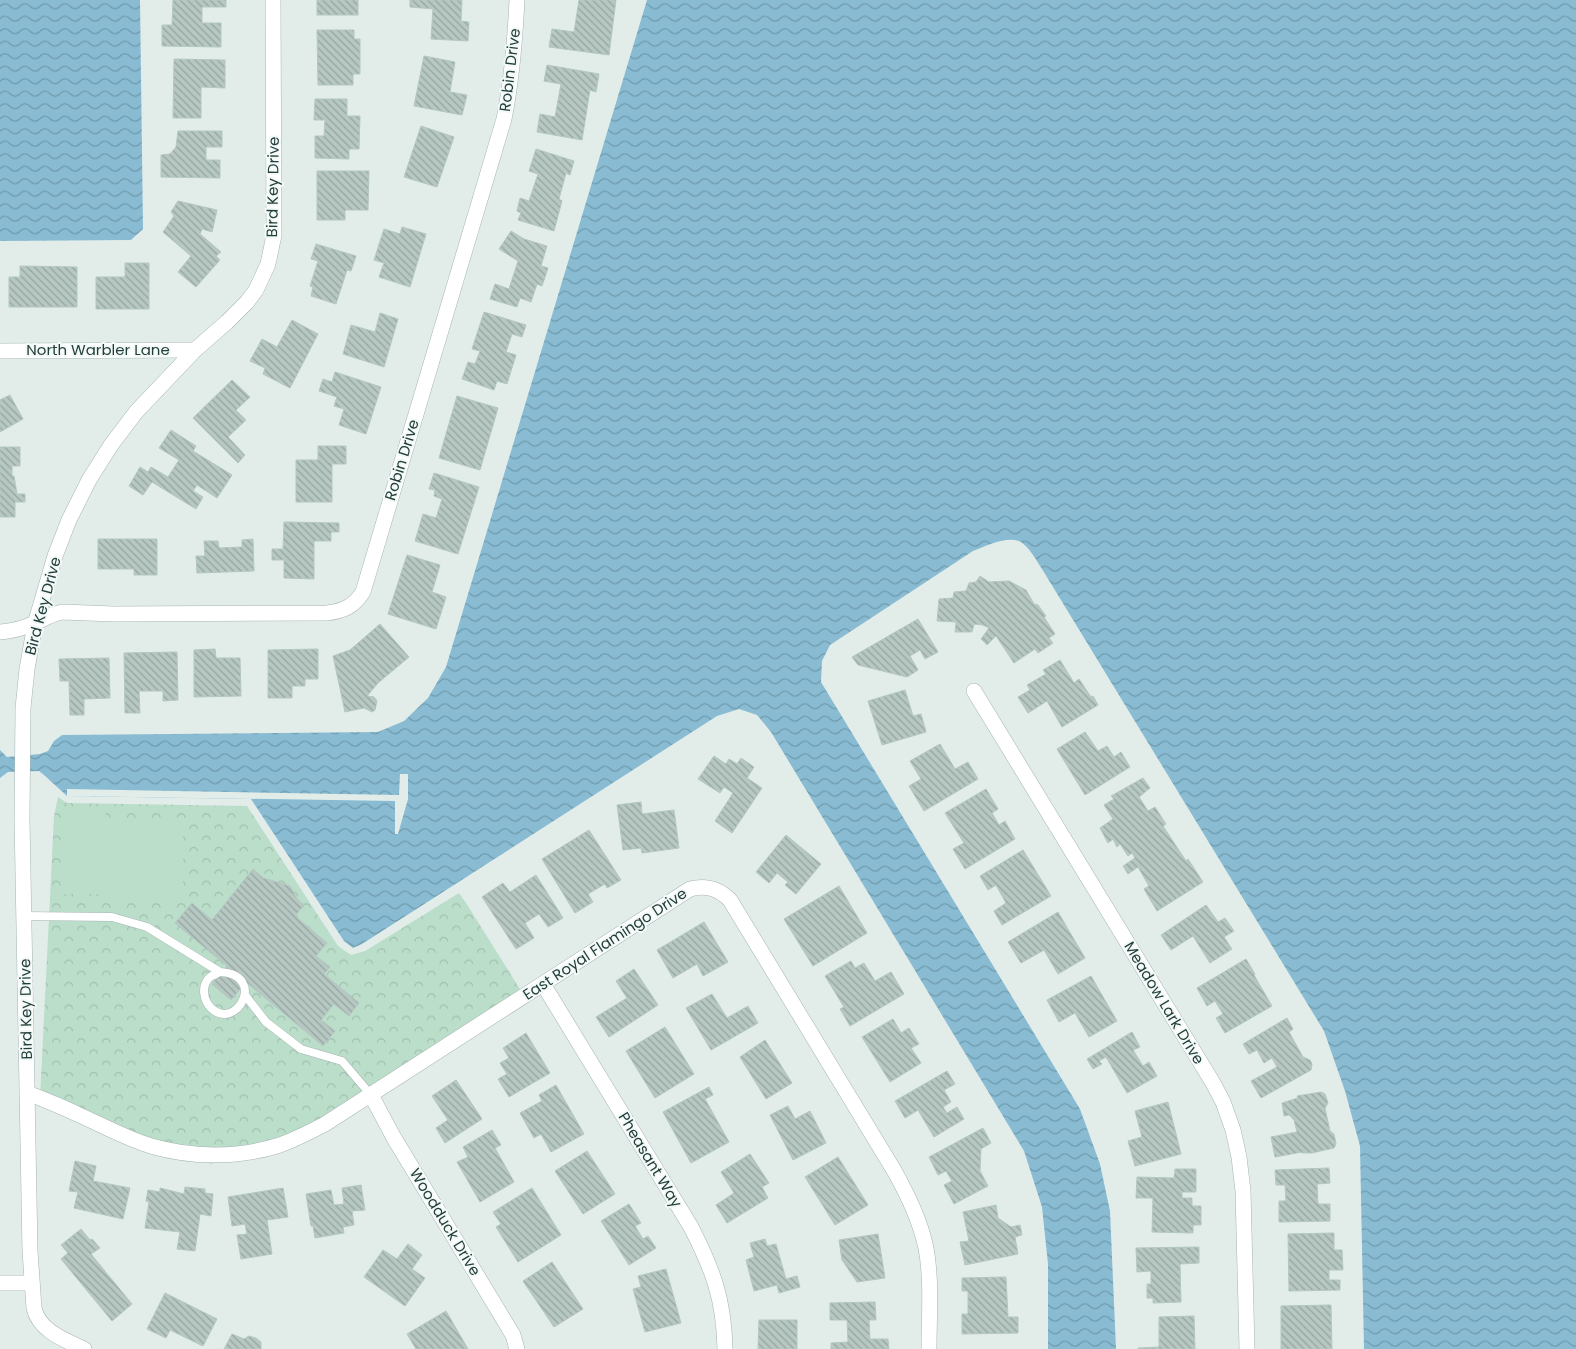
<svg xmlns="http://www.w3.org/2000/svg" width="1576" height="1349" viewBox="0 0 1576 1349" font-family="Poppins,sans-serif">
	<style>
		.forest { fill: url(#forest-crowns) }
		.pitch { fill: #bbdeca }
		.water { fill: url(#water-waves) }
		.pier { fill: #e2edea }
		.building { fill: url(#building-back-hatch); stroke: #b4c7c2 }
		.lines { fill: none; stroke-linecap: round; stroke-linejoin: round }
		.service-casing { stroke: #a5b5b2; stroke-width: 9 }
		.minor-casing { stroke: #a5b5b2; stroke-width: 16 }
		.tertiary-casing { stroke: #a5b5b2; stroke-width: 16 }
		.service { stroke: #fff; stroke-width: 8 }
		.minor { stroke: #fff; stroke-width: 15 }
		.tertiary { stroke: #fff; stroke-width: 15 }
		.labels { text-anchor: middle; stroke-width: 4; stroke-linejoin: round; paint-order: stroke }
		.street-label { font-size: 15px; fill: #223e3b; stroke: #f3f9f7 }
	</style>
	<defs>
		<pattern id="forest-crowns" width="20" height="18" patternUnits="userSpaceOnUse" patternTransform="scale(1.25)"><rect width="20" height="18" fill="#bbdeca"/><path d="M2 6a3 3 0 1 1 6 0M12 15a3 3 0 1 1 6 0" fill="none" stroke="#a0c0ae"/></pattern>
		<pattern id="water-waves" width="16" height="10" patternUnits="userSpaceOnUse" patternTransform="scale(1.25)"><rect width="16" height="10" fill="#89bcd3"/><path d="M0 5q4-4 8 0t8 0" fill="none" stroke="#709aac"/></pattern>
		<pattern id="building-back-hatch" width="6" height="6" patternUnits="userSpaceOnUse" patternTransform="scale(1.25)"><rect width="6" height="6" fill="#b7c8c3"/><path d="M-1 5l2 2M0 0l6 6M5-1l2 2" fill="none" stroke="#94a4a0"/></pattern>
	</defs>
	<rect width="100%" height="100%" fill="#e2edea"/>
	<!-- forest -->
	<path class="forest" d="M58,797L67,803L247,806L338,946L351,955L365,951L459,893L466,903L525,997L261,1153L211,1164L107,1134L40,1098L54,816Z"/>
	<!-- pitch -->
	<path class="pitch" d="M105,809L106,820L183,819V902H105V894H64L63,810Z"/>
	<!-- water -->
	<g class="water">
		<path d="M0,0H140L143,229L131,240L0,241Z"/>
		<path d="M647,0H1576V1349H1364L1360,1146L1345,1091L1324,1031L1042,569C1036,560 1029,546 1019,541C1006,536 985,546 973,551L830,645L822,661L821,682L1080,1109L1100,1164L1110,1211L1116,1349H1048V1264L1042,1207L1024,1151L771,732L757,715L739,709L717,716L362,944L353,948L344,941L251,799L67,796L44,775L39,771L8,772L0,778V750L7,757L40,754L48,751L54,741L62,735L378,732L404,721L428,698L446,667Z"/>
	</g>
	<!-- pier -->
	<path class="pier" d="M400,774H408V799L398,834H395V801L67,796V789L399,795Z"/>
	<!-- building -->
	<g class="building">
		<path d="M173,0H226V7H202V23H221V47L162,46V25H172Z"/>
		<rect x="317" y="0" width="41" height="15"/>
		<path d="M410,0H462L461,21L469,22L468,41L431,39L433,9L410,7Z"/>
		<path d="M579,0H616L609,55L549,47L552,29L574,32Z"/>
		<path d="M317,30H354V39H360V74H353V85H318Z"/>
		<path d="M424,56L455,62L450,92L467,95L462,115L414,106Z"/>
		<path d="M174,59L225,60V88L201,87V118H173Z"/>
		<path d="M547,65L599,74L596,92L590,90L582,140L537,132L540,114L555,117L561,84L544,81Z"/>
		<path d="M315,99H347V116H360L359,149H349V159L315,158V136H324L325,120H314Z"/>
		<path d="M421,126L454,137L437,187L404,177Z"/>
		<path d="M178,131H222V147H206V160H220V178L161,177V155L170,154L176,147Z"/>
		<path d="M536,149L574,161L570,175L566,173L559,199L562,201L554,231L518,220L521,213L517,211L520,198L529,201L538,174L529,171Z"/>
		<path d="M317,171H369L368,210H345V220H317Z"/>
		<path d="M178,201L217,210L212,232L202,229L200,234L221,252L216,256L220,260L196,287L178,272L191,256L163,232L174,216L171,212Z"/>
		<path d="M402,227L426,234L410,287L379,277L384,263L374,260L384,229L400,234Z"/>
		<path d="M511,231L524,239L547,246L541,266L548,268L542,286L537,284L531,302L520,298L517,307L490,299L495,284L509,289L518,261L499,249Z"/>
		<path d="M316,244L356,256L351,271L347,270L336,304L311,296L313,287L310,286L318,261L311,259Z"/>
		<path d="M125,263H149V309H96V277H125Z"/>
		<path d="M20,266L77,267V307H9V277H20Z"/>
		<path d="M484,312L526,325L522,337L512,334L506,352L516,355L507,384L497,381L494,390L462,379L468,362L475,364L480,351L472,349Z"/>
		<path d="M380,313L398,319L384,367L343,354L351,325L375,332Z"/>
		<path d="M292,320L318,334L290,388L263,374L265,368L250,361L262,339L277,347Z"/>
		<path d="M335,372L381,387L366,434L339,425L344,409L334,406L337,397L319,391L323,379L332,382Z"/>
		<path d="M232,380L250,397L236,410L246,420L228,437L245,455L238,463L193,418Z"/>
		<path d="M10,395L23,419L0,432V400Z"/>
		<path d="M457,396L498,408L480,470L439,458Z"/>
		<path d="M171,430L196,446L193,451L232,475L217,498L197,485L193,491L203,497L196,509L152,482L143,495L129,486L140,467L148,472L151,467L168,477L179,460L159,448Z"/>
		<path d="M318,446H346V464H332V502H296V460H318Z"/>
		<path d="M0,447H20V466H12V476H14L17,494H25V502H15V517H0Z"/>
		<path d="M434,473L479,487L458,554L415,541L423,514L436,518L442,499L434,496L435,490L429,489Z"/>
		<path d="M284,522L339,523V532H331V541H314V579L284,578V560H272V549H283Z"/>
		<path d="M98,539H157V575H134V569H98Z"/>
		<path d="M253,539L254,571L197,573L196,556H205L204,541H218L219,548L242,547V540Z"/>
		<path d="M407,555L440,565L432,592L446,597L436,629L388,614Z"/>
		<path d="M980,576L989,582L1009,581L1026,590L1034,604L1038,605L1046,616L1044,617L1055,634L1049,638L1053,643L1038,653L1035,649L1014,663L996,636L987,645L981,639L989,628L983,625L974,624L972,632H955L956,622L937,621L939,599L953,598L954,592L966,591L969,583L976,582Z"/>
		<path d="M918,619L938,652L925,659L920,650L910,656L918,670L907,677L858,665L852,657Z"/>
		<path d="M380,624L409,657L378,683L367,696L374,697L377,701L375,710L372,712L364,708L345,712L333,656L350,650Z"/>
		<path d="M215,649L216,658H240L241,696L194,697V650Z"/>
		<path d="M318,649V679H305V686H292V698H268V650Z"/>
		<path d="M177,652L178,700L163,701V691H139L140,713H125L124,653Z"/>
		<path d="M109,658L110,698L84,699V715H70L69,681H60L59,659Z"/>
		<path d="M1060,660L1074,683L1079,679L1091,697L1093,696L1098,705L1062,727L1047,701L1028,713L1018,697L1030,690L1027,685L1046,674L1043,670Z"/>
		<path d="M905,690L913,716L921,714L926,732L882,745L868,701Z"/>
		<path d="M1085,732L1098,751L1107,746L1114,757L1121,752L1130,767L1085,795L1057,749Z"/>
		<path d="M940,744L955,769L968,762L978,779L924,811L909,786L921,779L910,761Z"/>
		<path d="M714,756L726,764L729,759L737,764L741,758L754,767L747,778L762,788L732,833L715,821L733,793L724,787L720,793L698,779Z"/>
		<path d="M1143,778L1150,788L1139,797L1148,811L1155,807L1166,824L1163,826L1186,861L1188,859L1203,882L1157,911L1144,889L1149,886L1138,867L1128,874L1123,866L1135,858L1132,853L1128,856L1120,844L1117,847L1113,839L1108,843L1100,828L1113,819L1104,805L1114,799L1111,796Z"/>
		<path d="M986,789L998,809L992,813L999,825L1005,821L1015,839L965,869L953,849L964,843L945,813Z"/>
		<path d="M641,802L642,814L674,810L679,848L642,853L641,848L623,850L617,805Z"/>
		<path d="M589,830L621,880L607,888L605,884L588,894L593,902L575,913L542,859Z"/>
		<path d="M786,835L821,864L796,894L785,885L788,882L777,873L769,883L756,872Z"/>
		<path d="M1023,850L1051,896L1002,925L994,911L1006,903L996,885L988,890L980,876Z"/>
		<path d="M253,869L263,878L290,886L297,899L304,905L295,916L327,943L316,956L330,967L324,974L359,1003L349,1016L334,1004L321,1020L335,1031L323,1046L246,982L231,1000L212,984L227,966L175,923L192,903L212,920Z"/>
		<path d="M536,875L563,918L548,927L539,914L525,923L534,938L516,949L482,897L503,883L510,892Z"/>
		<path d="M839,886L867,933L813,966L784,919Z"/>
		<path d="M1206,905L1218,922L1225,918L1234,931L1224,937L1232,949L1210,963L1193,936L1171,950L1161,935Z"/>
		<path d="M1058,912L1085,958L1058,974L1044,950L1021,963L1008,942Z"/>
		<path d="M704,922L728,962L703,976L697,964L673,978L657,950Z"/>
		<path d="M1246,959L1255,974L1254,975L1272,1006L1225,1033L1216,1018L1223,1014L1215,1001L1207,1006L1197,988Z"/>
		<path d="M851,961L855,968L864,963L875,981L891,972L904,994L850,1026L840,1009L844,1007L825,976Z"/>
		<path d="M634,969L658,1005L609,1037L596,1017L627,998L616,981Z"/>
		<path d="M1091,976L1117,1021L1089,1037L1075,1013L1059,1022L1047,1000Z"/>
		<path d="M712,994L727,1018L748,1006L758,1023L711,1050L686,1008Z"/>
		<path d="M1287,1018L1293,1029L1289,1032L1303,1057L1310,1060L1312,1064L1311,1070L1261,1098L1251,1081L1277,1067L1272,1058L1264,1063L1257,1050L1249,1054L1243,1044Z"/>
		<path d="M893,1019L901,1033L909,1028L919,1044L911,1048L921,1063L890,1082L862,1037Z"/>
		<path d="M665,1027L694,1074L655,1098L626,1051Z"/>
		<path d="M1132,1032L1140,1047L1133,1050L1143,1066L1149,1062L1157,1076L1127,1093L1106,1057L1099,1061L1102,1064L1093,1069L1087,1059Z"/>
		<path d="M526,1033L550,1073L509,1097L498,1079L507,1074L500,1063L509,1058L503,1048Z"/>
		<path d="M765,1040L792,1083L766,1099L740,1057Z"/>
		<path d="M947,1071L955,1084L944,1090L951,1102L943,1107L947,1113L957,1107L964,1119L934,1137L918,1110L905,1118L895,1101Z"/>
		<path d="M456,1080L482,1119L445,1143L436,1128L448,1120L432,1096Z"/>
		<path d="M556,1085L584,1134L551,1152L541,1134L534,1138L520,1113L542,1101L539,1095Z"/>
		<path d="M709,1087L713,1095L705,1099L729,1142L691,1163L663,1112Z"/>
		<path d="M1321,1092L1325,1094L1328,1103L1325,1108L1330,1131L1334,1134L1336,1144L1334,1148L1312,1153H1302V1152L1275,1157L1271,1137L1297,1132L1294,1120L1289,1115L1284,1116L1282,1103L1298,1098L1297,1096Z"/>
		<path d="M1168,1102L1181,1154L1135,1166L1128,1141L1142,1137L1135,1111Z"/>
		<path d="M788,1106L795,1119L810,1111L826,1143L793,1160L770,1115Z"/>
		<path d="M983,1128L991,1143L981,1149L980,1171L988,1186L954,1204L944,1185L952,1181L946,1171L938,1175L929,1157Z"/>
		<path d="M492,1130L501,1145L495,1148L514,1182L480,1202L457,1162L468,1157L463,1147Z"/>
		<path d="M587,1151L615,1194L583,1214L555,1171Z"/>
		<path d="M750,1154L769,1183L762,1187L768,1198L727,1223L716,1205L734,1193L721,1172Z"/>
		<path d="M838,1157L868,1205L835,1225L805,1177Z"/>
		<path d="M75,1161L96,1166L93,1181L130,1188L123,1219L74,1208L78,1192L69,1191Z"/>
		<path d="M1329,1168L1330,1183L1317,1184L1318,1204H1330V1221L1279,1222V1201H1286L1285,1185H1276L1275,1170Z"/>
		<path d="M1175,1169H1196V1192H1182V1198H1192V1206H1201V1225H1193V1233L1152,1232L1153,1198H1136L1137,1177L1174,1178Z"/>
		<path d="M361,1185L365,1210L352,1211L354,1225L343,1227L344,1233L315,1238L313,1226H311L306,1194L331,1190L334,1205L344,1204L342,1188Z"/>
		<path d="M185,1187L205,1189V1193L213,1194L211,1216L200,1214L195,1251L177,1249L180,1232L145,1228L149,1202L146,1201L148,1190L160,1192V1188L184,1194Z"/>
		<path d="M283,1188L288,1217L267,1220L272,1254L241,1259L237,1235L247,1234L245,1224L232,1226L228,1197Z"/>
		<path d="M532,1188L561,1235L518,1262L496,1227L501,1224L493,1212Z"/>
		<path d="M629,1204L641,1223L635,1226L643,1239L648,1236L656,1248L629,1265L601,1221Z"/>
		<path d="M996,1205L998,1218L1011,1227L1020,1225L1022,1235L1015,1237L1018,1254L965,1265L960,1242L969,1241L963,1212Z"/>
		<path d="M81,1229L90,1240L92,1239L100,1248L91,1254L132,1304L112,1321L61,1259L68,1253L61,1245Z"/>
		<path d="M1334,1233V1250H1342L1343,1270H1329V1280H1340V1290L1289,1291L1288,1234Z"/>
		<path d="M878,1234L885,1278L857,1282L842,1260L839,1240Z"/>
		<path d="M765,1239L767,1246L776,1244L786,1279L797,1276L800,1287L779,1293L777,1285L754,1291L746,1260L754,1257L750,1243Z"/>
		<path d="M408,1244L422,1255L412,1269L425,1278L405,1306L364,1277L383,1250L397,1259Z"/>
		<path d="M1199,1247V1263L1180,1264L1181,1302L1153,1303V1298H1147V1284H1151V1271L1137,1272L1136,1248Z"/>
		<path d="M552,1262L583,1309L554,1327L523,1281Z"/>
		<path d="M666,1269L681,1323L645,1332L633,1289L641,1287L638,1276Z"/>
		<path d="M1006,1277L1008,1317H1018V1333L962,1334V1314H968V1291H962V1278Z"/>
		<path d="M165,1293L217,1319L203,1346L170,1330L166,1338L147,1329Z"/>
		<path d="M875,1302L876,1320H869L870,1339H888L889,1349H831V1343L848,1342L847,1320H830V1303Z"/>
		<path d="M1331,1305L1332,1349H1281V1306Z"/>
		<path d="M446,1311L468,1349H416L407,1334Z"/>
		<path d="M1194,1316L1195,1349H1138V1348L1159,1347V1317Z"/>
		<path d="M759,1320H797V1349H758Z"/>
		<path d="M232,1334L244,1339L249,1336L256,1338L261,1342V1349H224Z"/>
	</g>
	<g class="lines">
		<defs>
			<g id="service">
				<path d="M24,916L112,917L147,927L220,972C268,975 236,1032 211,1008C203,1000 201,985 210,977C213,975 217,974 220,972"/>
				<path d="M245,995L266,1022L301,1049L342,1061L371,1095"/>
			</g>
			<g id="minor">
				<path d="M0,351L195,350"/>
				<path d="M0,632C13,631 24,628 35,623C44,619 52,614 62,612L114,614L327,613C344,611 354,606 363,592L504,119C512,80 515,40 517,0"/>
				<path d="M974,691L1213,1083L1223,1102L1233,1130L1239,1157L1243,1191L1247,1349"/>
				<path d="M543,984L691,1227C713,1270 724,1299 725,1349"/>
				<path d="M28,1093C44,1100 61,1106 77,1114C102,1125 125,1138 151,1146C192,1158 239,1158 280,1145C296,1139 310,1132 325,1124L690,889C706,885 718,888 730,900L895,1172C908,1196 920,1220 926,1248C932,1281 929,1316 929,1349"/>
				<path d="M371,1095L394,1138L513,1335L517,1349"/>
				<path d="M0,1283H32"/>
			</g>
			<path id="tertiary" d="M84,1349C65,1340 39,1331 34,1308L30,1251L22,819L23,708L27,669L35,624L55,556L69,520L89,480L111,445L136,412L195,350L227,322L247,302L256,290L268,264L274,235L273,0"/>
		</defs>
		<!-- service casing -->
		<use href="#service" class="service-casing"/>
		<!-- minor casing -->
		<use href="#minor" class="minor-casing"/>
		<!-- tertiary casing -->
		<use href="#tertiary" class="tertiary-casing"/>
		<!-- service -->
		<use href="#service" class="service"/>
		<!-- minor -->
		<use href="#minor" class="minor"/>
		<!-- tertiary -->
		<use href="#tertiary" class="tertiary"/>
	</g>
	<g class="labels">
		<!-- street labels -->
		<g class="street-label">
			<text transform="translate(510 70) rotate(-83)" y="5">Robin Drive</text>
			<text transform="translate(273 187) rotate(-89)" y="5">Bird Key Drive</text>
			<text x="98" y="355">North Warbler Lane</text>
			<text transform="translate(402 460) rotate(-73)" y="5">Robin Drive</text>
			<text transform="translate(43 606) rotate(-75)" y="5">Bird Key Drive</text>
			<text transform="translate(605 944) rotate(-33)" y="5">East Royal Flamingo Drive</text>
			<text transform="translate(1164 1003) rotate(59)" y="5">Meadow Lark Drive</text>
			<text transform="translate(26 1009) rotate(-91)" y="5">Bird Key Drive</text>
			<text transform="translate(650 1160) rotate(59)" y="5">Pheasant Way</text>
			<text transform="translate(445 1222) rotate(59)" y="5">Woodduck Drive</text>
		</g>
	</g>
</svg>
